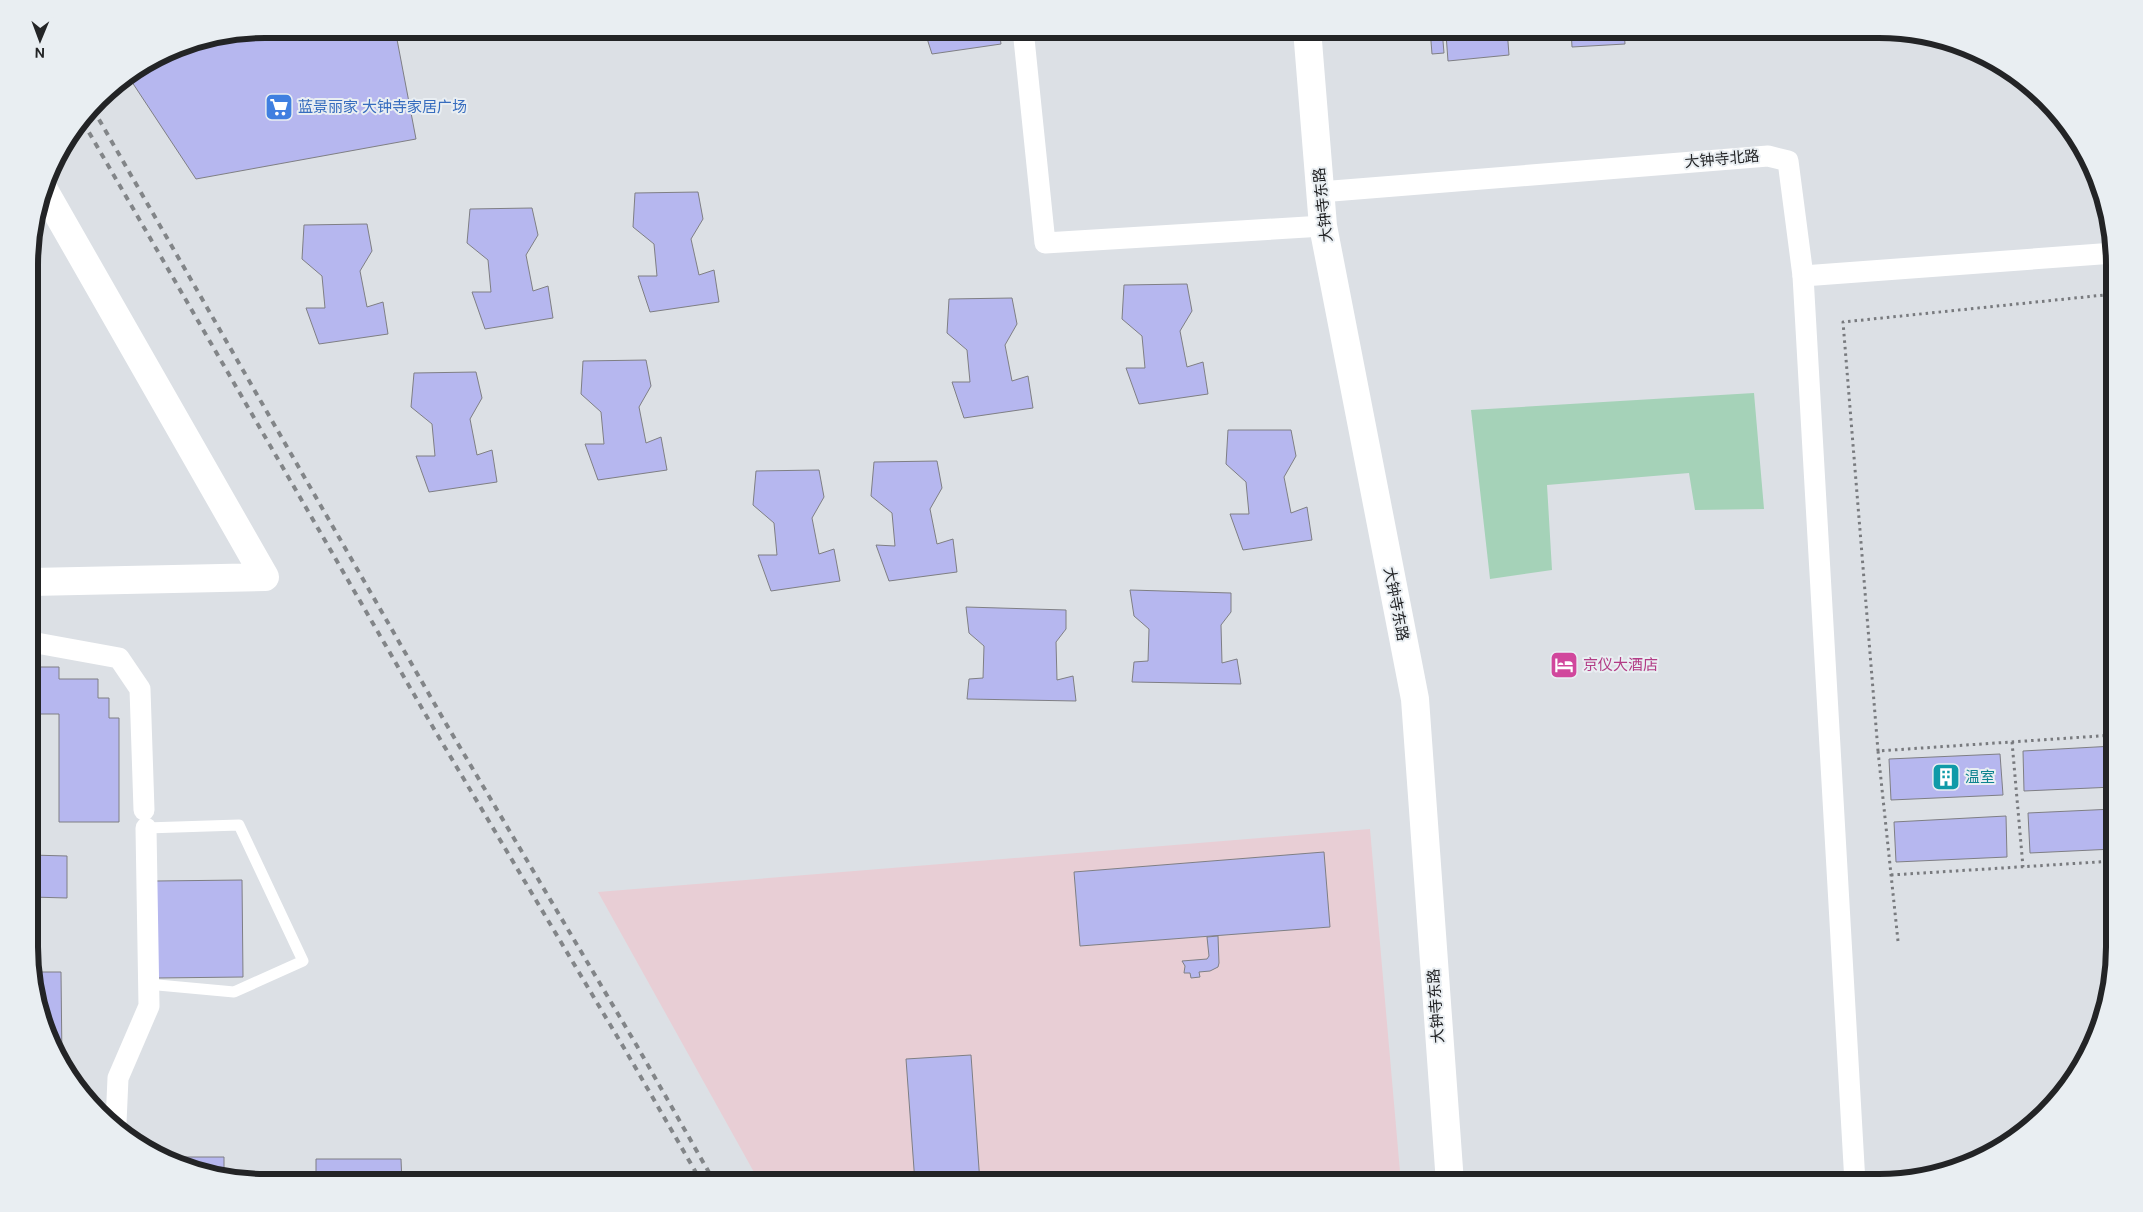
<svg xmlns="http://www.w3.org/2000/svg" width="2143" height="1212" viewBox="0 0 2143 1212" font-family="'DM Sans','Noto Sans SC',sans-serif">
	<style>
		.industrial { fill: #e8ced5 }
		.green { fill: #a5d2b8 }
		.building { fill: #b6b7ef; stroke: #7f7f84 }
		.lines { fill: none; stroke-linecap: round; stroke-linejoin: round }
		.path { stroke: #787a7e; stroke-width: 3; stroke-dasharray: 2.5 4; stroke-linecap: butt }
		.lane { stroke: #fff; stroke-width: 11 }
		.street { stroke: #fff; stroke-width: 21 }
		.secondary { stroke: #fff; stroke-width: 28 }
		.rail { stroke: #828588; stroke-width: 4; stroke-dasharray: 6 6; stroke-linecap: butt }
		.labels { text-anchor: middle; stroke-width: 4; stroke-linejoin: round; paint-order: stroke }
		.shop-label { font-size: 15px; fill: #366cbe; stroke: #e9eef2; text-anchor: start }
		.street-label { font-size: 15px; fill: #232426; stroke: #e9eef2 }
		.hotel-label { font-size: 15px; fill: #b23c85; stroke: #e9eef2; text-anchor: start }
		.culture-label { font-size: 15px; fill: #0d838f; stroke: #e9eef2; text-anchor: start }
		.rim { fill: none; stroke: #232426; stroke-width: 6 }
	</style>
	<rect width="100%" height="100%" fill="#dce0e5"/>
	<!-- industrial -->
	<path class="industrial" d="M1370,829L1401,1183H760L598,892Z"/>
	<!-- green -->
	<path class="green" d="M1754,393L1764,509L1695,510L1689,473L1547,485L1552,570L1490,579L1471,410Z"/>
	<!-- building -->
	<g class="building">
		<path d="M265,29H395L416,139L196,179L128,76L175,47Z"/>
		<path d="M924,29H999L1001,44L932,54Z"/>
		<path d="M1430,29H1442L1444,53L1432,54Z"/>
		<path d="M1507,29L1509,55L1448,61L1446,34Z"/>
		<path d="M1534,29H1569V33L1535,36Z"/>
		<path d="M1571,29H1624L1625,44L1572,47Z"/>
		<path d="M1627,29H1658V30L1627,32Z"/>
		<path d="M698,192L703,219L691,239L699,275L714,270L719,302L650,312L638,276H657L654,244L633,227L635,193Z"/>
		<path d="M532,208L538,235L526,255L533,291L548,286L553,318L485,329L472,292H491L488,260L467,243L470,209Z"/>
		<path d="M367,224L372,251L360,271L367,307L383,302L388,334L319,344L306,308H325L322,276L302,259L304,225Z"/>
		<path d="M1187,284L1192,311L1180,331L1187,367L1203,362L1208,394L1139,404L1126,368H1145L1142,336L1122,319L1124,285Z"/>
		<path d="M1012,298L1017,324L1005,345L1012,381L1028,376L1033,408L964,418L952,382H970L967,350L947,333L949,299Z"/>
		<path d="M646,360L651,386L639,407L646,443L661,437L667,470L598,480L585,444H604L601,412L581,394L583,361Z"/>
		<path d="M476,372L482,398L470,419L477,455L492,450L497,482L429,492L416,456H435L432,424L411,407L414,373Z"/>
		<path d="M1228,430H1291L1296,456L1284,477L1291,513L1307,507L1312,540L1243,550L1230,514H1249L1246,482L1226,464Z"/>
		<path d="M937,461L942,488L930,509L937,544L953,539L957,572L889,581L876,545L895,546L892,513L871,496L874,462Z"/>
		<path d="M819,470L824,497L812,518L819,554L834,549L840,581L771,591L758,555H777L774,523L753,505L756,471Z"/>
		<path d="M1130,590L1231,593V612L1221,625L1222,663L1237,659L1241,684L1132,682L1134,662L1148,661L1149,629L1134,616Z"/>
		<path d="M966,607L1066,610V629L1056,642L1057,680L1073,676L1076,701L967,699L969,679L983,678L984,646L969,633Z"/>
		<path d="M31,667H59V679H98V698H109V718H119V822H59V714H31Z"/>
		<path d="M2114,746V787L2024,791L2023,751Z"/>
		<path d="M2000,754L2003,795L1891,800L1889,759Z"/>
		<path d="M2114,809V849L2030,853L2028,813Z"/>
		<path d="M2006,816L2007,857L1896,862L1894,822Z"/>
		<path d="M1324,852L1330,927L1080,946L1074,872Z"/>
		<path d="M31,855L67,856V898L31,897Z"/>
		<path d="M242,880L243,977L157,978L156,881Z"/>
		<path d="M1218,936L1219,963L1218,967L1210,971L1199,972L1200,977L1191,978L1190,973H1184L1185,966L1182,961L1207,959L1209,956L1207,937Z"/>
		<path d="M31,972H61L62,1062L31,978Z"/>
		<path d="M971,1055L980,1183H915L906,1059Z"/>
		<path d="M161,1157H224V1178L204,1175Z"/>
		<path d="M316,1159H401L402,1183H316Z"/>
	</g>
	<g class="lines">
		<!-- path -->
		<g class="path">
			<path d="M2012,742L2023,867"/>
			<path d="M1878,751L1843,322L2114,294"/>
			<path d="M1891,875L2114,861"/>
			<path d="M1898,941L1878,751L2114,735"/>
		</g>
		<!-- lane -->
		<path class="lane" d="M146,828L239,825L303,961L234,992L147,984"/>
		<!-- street -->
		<g class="street">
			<path d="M1023,29L1045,243L1323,226"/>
			<path d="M1320,192L1768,156L1788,161L1803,276L1855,1183"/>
			<path d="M1803,276L2114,253"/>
			<path d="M31,642L119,658L140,689L144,810"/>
			<path d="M116,1123L118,1078L149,1006L146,828"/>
		</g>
		<!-- secondary -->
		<g class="secondary">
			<path d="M1307,29L1323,226L1415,699L1450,1183"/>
			<path d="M31,582L265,577L44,190"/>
		</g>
		<!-- rail -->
		<g class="rail">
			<path d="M93,109L445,722L637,1046L715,1183"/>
			<path d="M83,122L434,729L627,1053L702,1183"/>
		</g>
	</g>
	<!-- icons -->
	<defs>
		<symbol id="supermarket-square" viewBox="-11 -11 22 22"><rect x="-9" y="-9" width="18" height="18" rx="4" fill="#3f7fe0" stroke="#e9eef2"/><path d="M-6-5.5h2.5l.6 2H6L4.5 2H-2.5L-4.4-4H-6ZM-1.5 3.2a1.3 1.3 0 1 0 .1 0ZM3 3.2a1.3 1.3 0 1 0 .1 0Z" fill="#fff"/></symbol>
		<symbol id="hotel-square" viewBox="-11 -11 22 22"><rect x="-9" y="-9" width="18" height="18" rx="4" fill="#d1479c" stroke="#e9eef2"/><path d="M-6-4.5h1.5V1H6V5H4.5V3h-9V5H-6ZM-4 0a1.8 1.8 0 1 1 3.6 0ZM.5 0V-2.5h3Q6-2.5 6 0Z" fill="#fff"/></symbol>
		<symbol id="building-square" viewBox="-11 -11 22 22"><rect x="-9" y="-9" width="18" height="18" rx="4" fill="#0f9aa8" stroke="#e9eef2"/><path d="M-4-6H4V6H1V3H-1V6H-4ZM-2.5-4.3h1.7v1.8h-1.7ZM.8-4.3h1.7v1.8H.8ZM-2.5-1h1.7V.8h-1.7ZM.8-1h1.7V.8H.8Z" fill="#fff"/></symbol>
	</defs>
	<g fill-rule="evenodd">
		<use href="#supermarket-square" x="263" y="91" width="32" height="32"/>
		<use href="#hotel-square" x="1548" y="649" width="32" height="32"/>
		<use href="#building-square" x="1930" y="761" width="32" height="32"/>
	</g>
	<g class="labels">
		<!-- shop labels -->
		<g class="shop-label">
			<text x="298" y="112">蓝景丽家 大钟寺家居广场</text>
		</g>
		<!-- street labels -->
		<g class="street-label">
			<text transform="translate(1722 159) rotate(-5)" y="5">大钟寺北路</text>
			<text transform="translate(1323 205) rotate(-96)" y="5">大钟寺东路</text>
			<text transform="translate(1396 604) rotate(79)" y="5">大钟寺东路</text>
			<text transform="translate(1436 1006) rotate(-94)" y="5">大钟寺东路</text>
		</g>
		<!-- hotel labels -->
		<g class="hotel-label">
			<text x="1583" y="670">京仪大酒店</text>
		</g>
		<!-- culture labels -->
		<g class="culture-label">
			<text x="1965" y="782">温室</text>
		</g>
	</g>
	<!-- crop -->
	<path d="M0 0H2143V1212H0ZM265 38H1879A227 227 0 0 1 2106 265V947A227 227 0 0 1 1879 1174H265A227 227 0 0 1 38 947V265A227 227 0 0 1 265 38Z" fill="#e9eef2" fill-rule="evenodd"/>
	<path class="rim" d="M265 38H1879A227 227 0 0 1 2106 265V947A227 227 0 0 1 1879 1174H265A227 227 0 0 1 38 947V265A227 227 0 0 1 265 38Z"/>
	<!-- north arrow -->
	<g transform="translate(40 40) rotate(181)" stroke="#e9eef2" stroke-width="4" paint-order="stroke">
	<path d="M0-4L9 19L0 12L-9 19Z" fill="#232426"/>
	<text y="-8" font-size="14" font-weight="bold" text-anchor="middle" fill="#232426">N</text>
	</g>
</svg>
